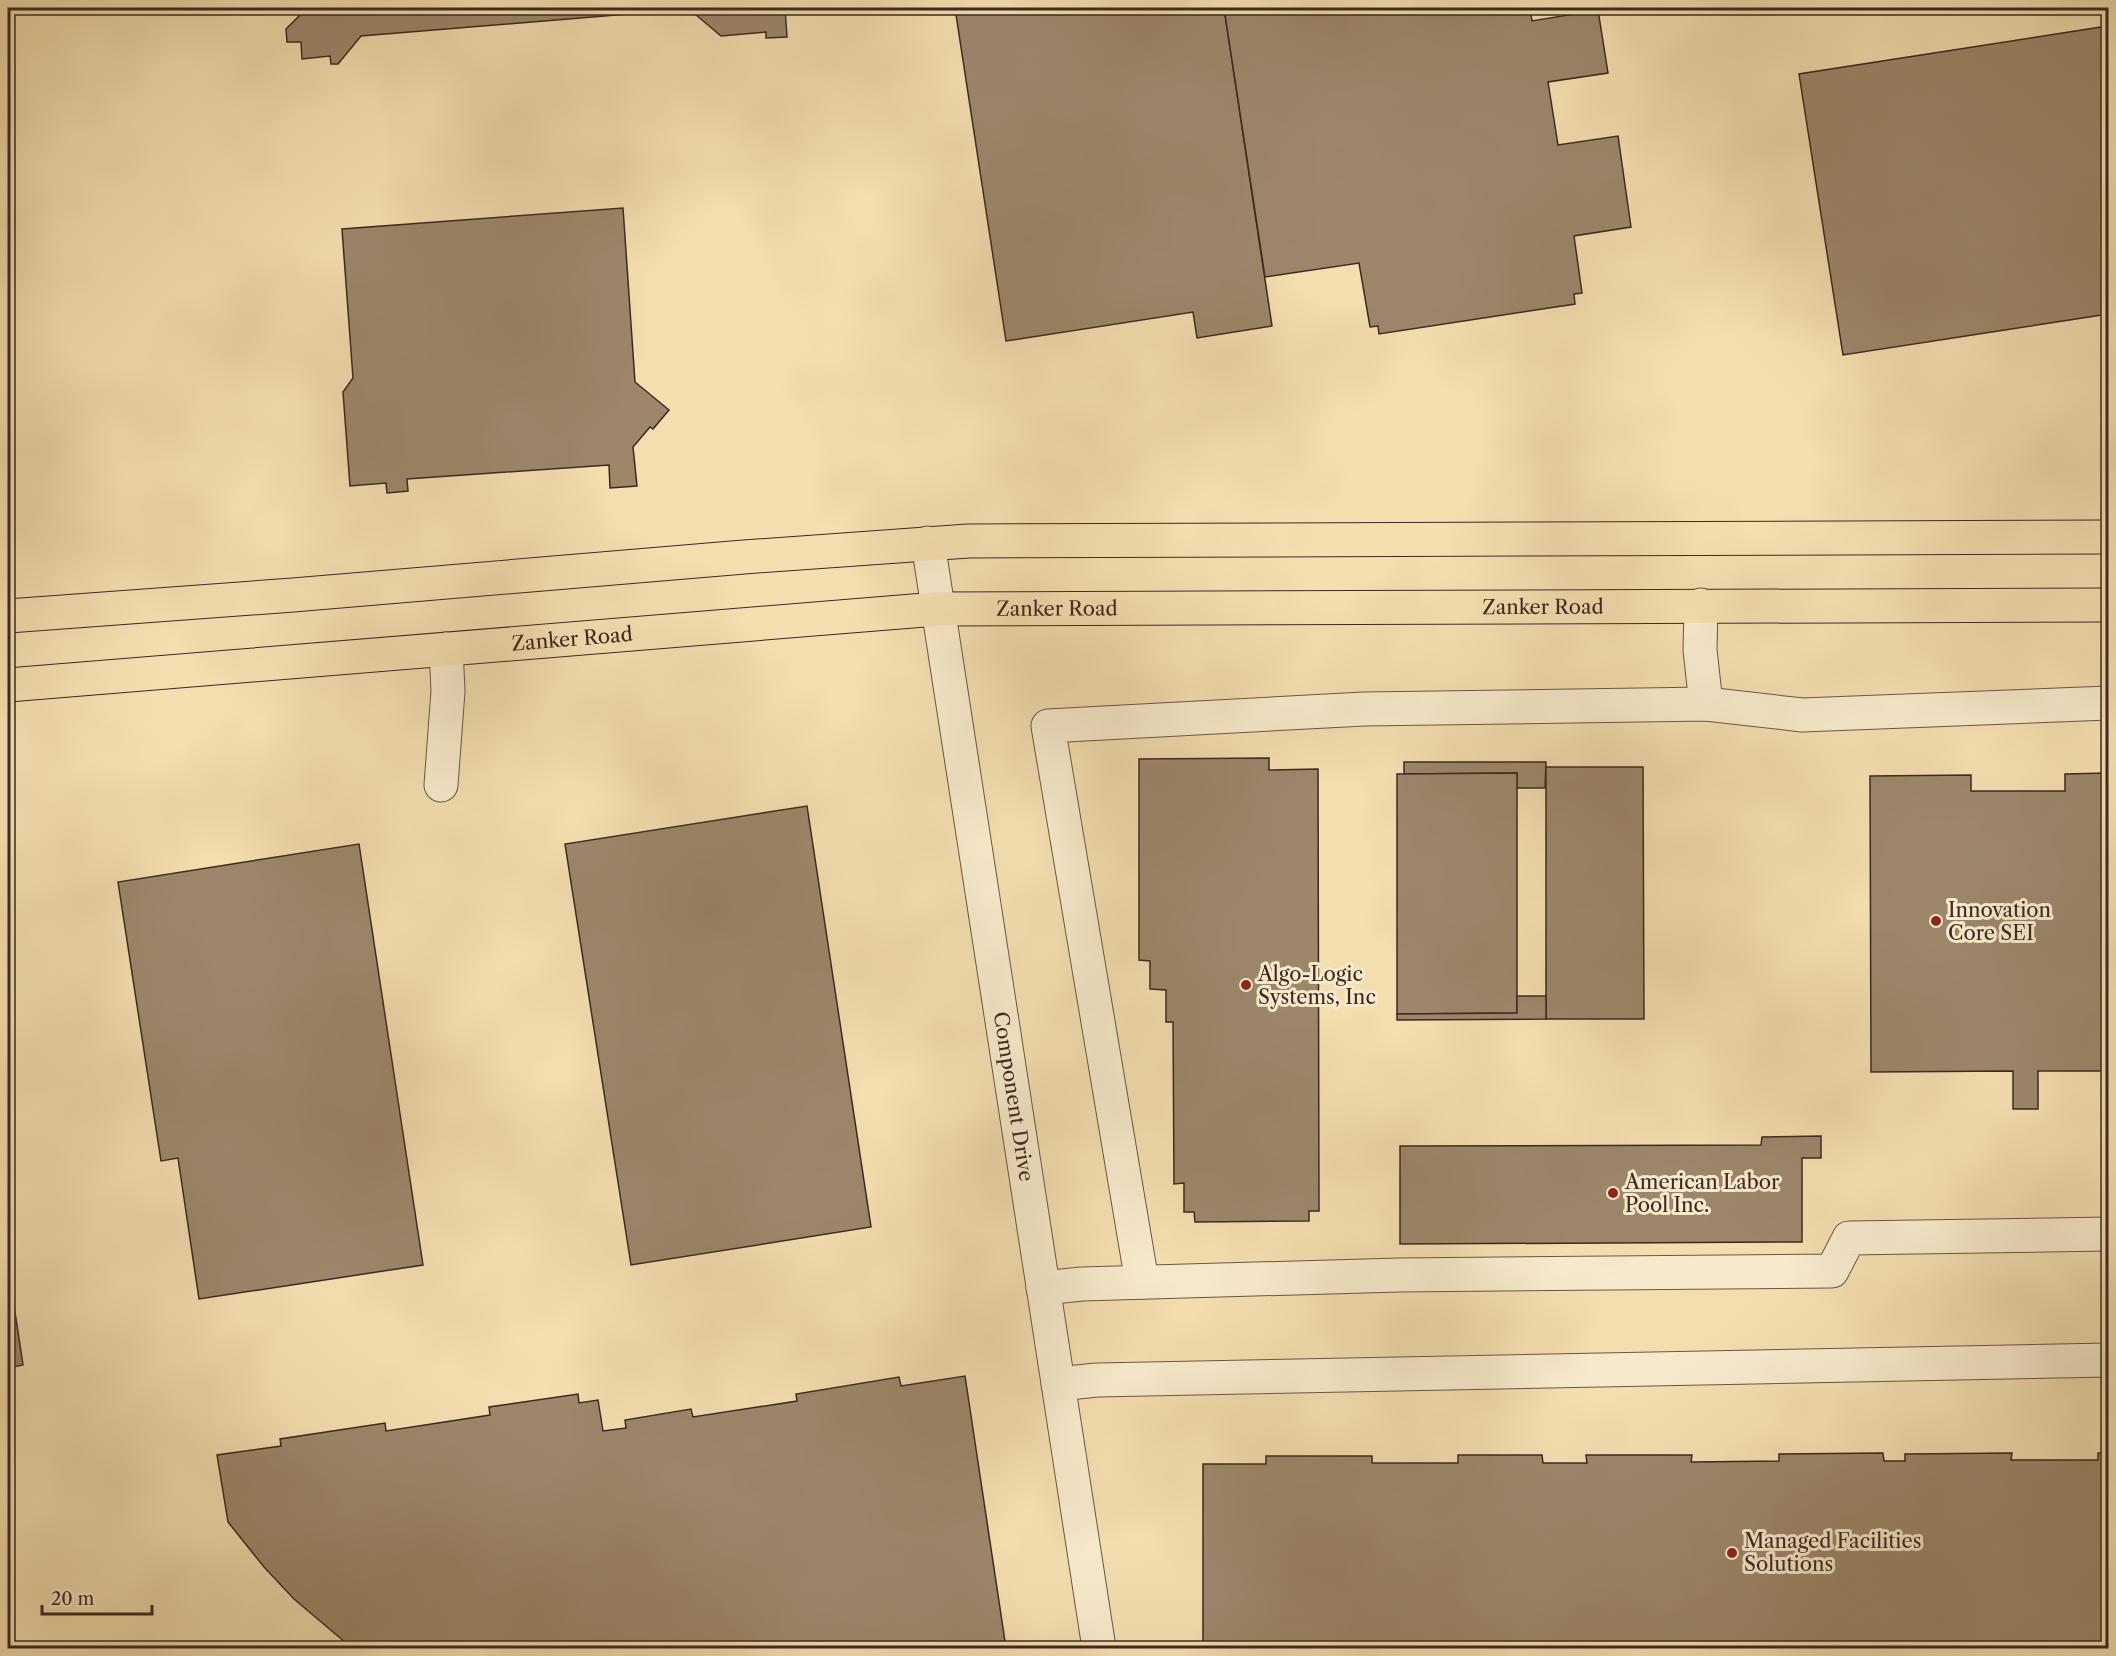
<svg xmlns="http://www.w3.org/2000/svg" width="2116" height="1656" viewBox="0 0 2116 1656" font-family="'Libre Caslon Text',serif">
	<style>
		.building { fill: #9c876b; stroke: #3d2820; stroke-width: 1.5 }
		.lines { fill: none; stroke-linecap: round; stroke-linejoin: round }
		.minor-casing { stroke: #6a5644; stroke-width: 35 }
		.major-casing { stroke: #3d2820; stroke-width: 35 }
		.minor { stroke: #f7eacc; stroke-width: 33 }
		.major { stroke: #f3deb0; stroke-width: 33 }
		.poi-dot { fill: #8f2418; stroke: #f7eacc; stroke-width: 2 }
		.labels { text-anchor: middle; stroke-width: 6; stroke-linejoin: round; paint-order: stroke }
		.street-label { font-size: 20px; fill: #3d2820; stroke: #f7eacc }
		.poi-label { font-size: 20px; fill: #3d2820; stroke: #f7eacc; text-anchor: start }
	</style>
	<rect width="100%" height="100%" fill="#f3deb0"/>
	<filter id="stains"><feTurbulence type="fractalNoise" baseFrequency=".00333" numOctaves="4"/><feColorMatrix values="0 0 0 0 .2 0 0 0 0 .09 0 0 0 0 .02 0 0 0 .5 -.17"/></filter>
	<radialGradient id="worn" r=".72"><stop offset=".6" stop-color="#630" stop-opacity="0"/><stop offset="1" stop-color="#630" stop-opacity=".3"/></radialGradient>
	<!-- building -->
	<g class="building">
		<path d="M298,8H785L787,37L766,38V32L721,36L689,9L361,36L338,64H331L330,56L302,59L301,42H287L286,29L299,16Z"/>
		<path d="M955,8H1224L1272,326L1197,338L1193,312L1006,341Z"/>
		<path d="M1224,8H1530L1532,21L1598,10L1608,73L1548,82L1558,145L1618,136L1631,227L1574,236L1582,293L1574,294L1575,304L1379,334L1378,326L1370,327L1359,263L1265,277Z"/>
		<path d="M2108,26V314L1843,355L1799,74Z"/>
		<path d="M623,208L635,382L669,410L653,429L650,427L633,447L637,486L610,488L609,465L407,479L408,491L387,493L386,483L350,486L343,392L353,378L342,229Z"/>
		<path d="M1269,758V770L1318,769L1319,1211H1309V1221L1195,1222L1194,1212H1184V1183L1174,1184L1173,1022H1166V990L1150,989V961L1139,960V759Z"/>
		<path d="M1404,762H1546L1545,788H1517V773L1404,774Z"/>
		<path d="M1546,767H1643L1644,1019H1546Z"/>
		<path d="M1517,773V1013L1397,1014V774Z"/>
		<path d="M2108,773V1071H2038V1109H2013V1071L1871,1072L1870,776L1971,775V791H2065V774Z"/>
		<path d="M807,806L871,1227L631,1265L565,844Z"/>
		<path d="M359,844L423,1265L199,1299L178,1158L161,1161L118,882Z"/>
		<path d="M1517,996H1546V1019L1397,1020V1014L1517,1013Z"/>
		<path d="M1821,1136V1158H1802V1242L1400,1244V1146L1761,1145L1762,1137Z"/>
		<path d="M8,1266L23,1365L8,1368Z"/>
		<path d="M965,1376L1006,1648H352L294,1599L264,1567L228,1522L217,1455L281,1446L280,1439L385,1423L386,1431L490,1415L489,1407L578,1394L579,1403L598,1400L603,1431L626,1428L625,1420L691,1409L693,1417L797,1401L796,1394L899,1377L901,1386Z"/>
		<path d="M1883,1453L1884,1461H1905V1454L2012,1453L2011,1460H2098V1453H2108V1648H1203V1464H1266V1456H1372V1463H1458V1455H1542L1543,1463H1587L1586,1455H1692L1691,1462L1779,1461V1454Z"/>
	</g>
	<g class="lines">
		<defs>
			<g id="minor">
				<path id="s1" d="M928,543L1099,1648"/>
				<path d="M1701,605L1700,650L1706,704"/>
				<path d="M441,785L448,691L446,649"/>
				<path d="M1142,1282L1048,726L1364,709L1706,704L1802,715L2108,703"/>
				<path d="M1043,1288L1082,1284L1399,1275L1832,1271L1849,1238L2108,1234"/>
				<path d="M1058,1384L1097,1380L2108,1360"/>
			</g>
			<g id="major">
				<path d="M8,616L293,595L744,557L968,541L2108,537"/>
				<path id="s2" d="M8,685L937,609L2108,605"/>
			</g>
		</defs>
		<!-- minor casing -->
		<use href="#minor" class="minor-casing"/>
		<!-- major casing -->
		<use href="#major" class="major-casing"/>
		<!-- minor -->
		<use href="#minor" class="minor"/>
		<!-- major -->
		<use href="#major" class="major"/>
	</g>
	<!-- markers -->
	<g class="poi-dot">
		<circle cx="1936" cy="921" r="6"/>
		<circle cx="1246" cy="985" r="6"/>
		<circle cx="1613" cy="1193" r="6"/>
		<circle cx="1732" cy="1553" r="6"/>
	</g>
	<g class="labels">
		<!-- street labels -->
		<g class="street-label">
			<text dy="7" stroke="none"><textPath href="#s2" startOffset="1538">Zanker Road</textPath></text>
			<text dy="7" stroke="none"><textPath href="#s2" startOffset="1052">Zanker Road</textPath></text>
			<text dy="7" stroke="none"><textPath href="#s2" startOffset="566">Zanker Road</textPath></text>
			<text dy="7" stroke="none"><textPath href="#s1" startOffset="560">Component Drive</textPath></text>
		</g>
		<!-- poi labels -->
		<g class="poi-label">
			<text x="1948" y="917">Innovation<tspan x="1948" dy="23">Core SEI</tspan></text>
			<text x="1258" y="981">Algo-Logic<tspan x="1258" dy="23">Systems, Inc</tspan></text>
			<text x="1625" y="1189">American Labor<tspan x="1625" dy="23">Pool Inc.</tspan></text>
			<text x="1744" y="1548">Managed Facilities<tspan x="1744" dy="23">Solutions</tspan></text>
		</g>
	</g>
	<!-- margin -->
	<rect width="2116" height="1656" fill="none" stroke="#f3deb0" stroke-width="30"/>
	<rect x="9" y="9" width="2098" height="1638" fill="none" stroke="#3d2820" stroke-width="3"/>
	<rect x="15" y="15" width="2086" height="1626" fill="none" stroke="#3d2820" stroke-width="1.5"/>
	<!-- scale -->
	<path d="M42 1605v9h110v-9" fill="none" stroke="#3d2820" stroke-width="3"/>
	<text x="51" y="1605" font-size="18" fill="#3d2820" stroke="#f7eacc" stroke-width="4.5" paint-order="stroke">20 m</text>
	<rect width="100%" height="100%" filter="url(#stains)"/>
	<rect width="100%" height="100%" fill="url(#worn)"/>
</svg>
